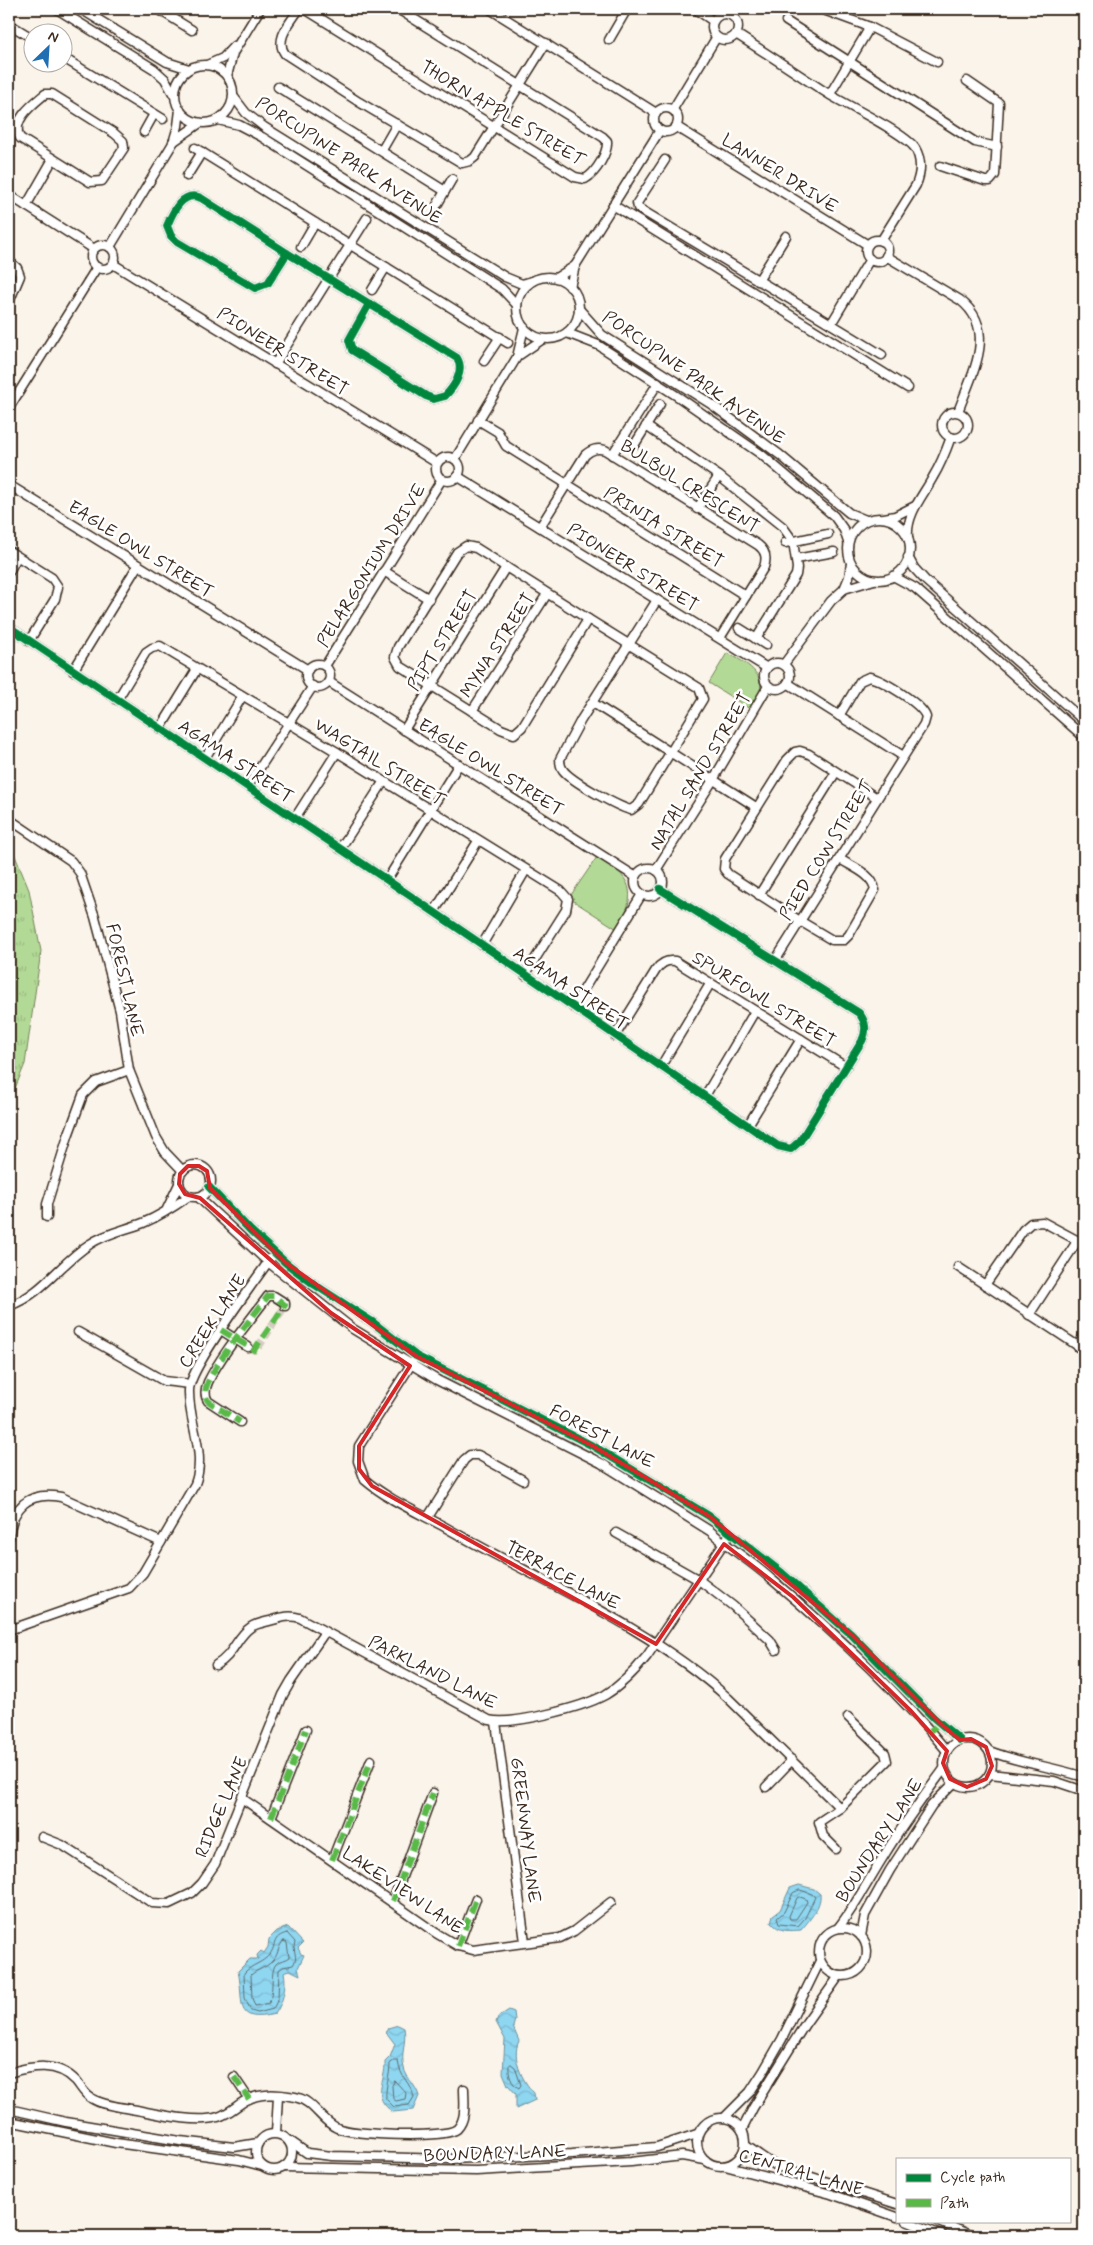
<svg xmlns="http://www.w3.org/2000/svg" width="1093" height="2245" viewBox="0 0 1093 2245" font-family="Mynerve,sans-serif">
	<style>
		.grass { fill: url(#grass-tufts); stroke: #76825a }
		.park { fill: #b2d996; stroke: #76825a }
		.water { fill: url(#water-waves); stroke: #6d919d }
		.lines { fill: none; stroke-linecap: round; stroke-linejoin: round }
		.shore { stroke: #5d6f72; stroke-width: 1 }
		.minor-tunnel { stroke: #d4ccc1; stroke-width: 8; stroke-dasharray: 8 4; stroke-linecap: butt }
		.minor-casing { stroke: #3b2a1e; stroke-width: 11 }
		.minor { stroke: #fff; stroke-width: 8 }
		.quiet { stroke: #58b947; stroke-width: 6; stroke-dasharray: 12 6; stroke-linecap: butt }
		.cycleway-casing { stroke: #fff; stroke-width: 11 }
		.cycleway { stroke: #00873e; stroke-width: 8 }
		.marked { fill: none; stroke: #d62828; stroke-width: 4; stroke-linejoin: round }
		.labels { text-anchor: middle; stroke-width: 5; stroke-linejoin: round; paint-order: stroke }
		.street-label { font-size: 18px; fill: #3b2a1e; stroke: #fff }
	</style>
	<defs>
		<pattern id="grass-tufts" width="24" height="20" patternUnits="userSpaceOnUse" patternTransform="scale(1.25)"><rect width="24" height="20" fill="#b2d996"/><path d="M3 7l-1-3M5 7V3M7 7l1-3M15 17l-1-3M17 17v-4M19 17l1-3" fill="none" stroke="#9aba81"/></pattern>
		<pattern id="water-waves" width="16" height="10" patternUnits="userSpaceOnUse" patternTransform="scale(1.25)"><rect width="16" height="10" fill="#8fd6f1"/><path d="M0 5q4-4 8 0t8 0" fill="none" stroke="#7cb8ce"/></pattern>
	</defs>
	<rect width="100%" height="100%" fill="#faf4ea"/>
	<filter id="ink" filterUnits="userSpaceOnUse"><feTurbulence type="fractalNoise" baseFrequency=".02" numOctaves="2"/><feDisplacementMap in="SourceGraphic" scale="10" xChannelSelector="R" yChannelSelector="G"/><feConvolveMatrix kernelMatrix="1 2 1 2 8 2 1 2 1" color-interpolation-filters="sRGB"/></filter>
	<g filter="url(#ink)">
		<!-- grass -->
		<path class="grass" d="M9,841L29,890L41,951L25,1064L9,1103Z"/>
		<!-- park -->
		<g class="park">
			<path d="M727,653C741,660 765,672 760,691C758,697 753,704 750,709L709,683Z"/>
			<path d="M597,857C632,876 639,893 617,929L572,900L571,895Z"/>
		</g>
		<!-- water -->
		<g class="water">
			<path d="M799,1885L814,1889L820,1894C822,1906 808,1922 801,1930C789,1931 779,1932 771,1922L773,1915L780,1910L790,1888Z"/>
			<path d="M288,1927L303,1943L298,1948L301,1954L304,1955L298,1968L300,1975L290,1970L284,1972C287,1986 283,2003 275,2014C232,2024 245,2002 238,1971L250,1959H258L257,1955L261,1951L264,1953L268,1947L269,1939L277,1931Z"/>
			<path d="M509,2010L514,2012L515,2020L513,2027L519,2041C511,2057 522,2081 534,2093L535,2100L516,2109V2094L508,2085L503,2073L505,2039L496,2022L498,2017Z"/>
			<path d="M398,2025L404,2028C407,2042 400,2054 404,2068C406,2078 416,2085 419,2096L413,2110L393,2112C370,2097 386,2082 385,2062L390,2057L395,2044L386,2032L388,2028Z"/>
		</g>
		<g class="lines">
			<!-- shore -->
			<g class="shore">
				<path d="M800,1890L812,1894L815,1897L805,1918L798,1926L779,1924L777,1918L784,1912L793,1893Z"/>
				<path d="M800,1897L806,1899L807,1902L796,1919H790L789,1916L797,1898Z"/>
				<path d="M287,1933L295,1942C292,1951 299,1957 293,1965L283,1967L279,1970L278,1999L273,2009L258,2013L251,2011L245,1998L244,1973C252,1964 262,1964 270,1954C277,1945 271,1937 287,1933Z"/>
				<path d="M284,1941L287,1943L289,1957C286,1960 279,1960 276,1964C270,1970 274,1993 269,2003L255,2006L252,1998L251,1975C257,1969 266,1969 274,1959C279,1953 278,1945 284,1941Z"/>
				<path d="M394,2061H398C400,2078 411,2083 414,2097L409,2105L394,2107L386,2099C385,2086 390,2077 390,2064Z"/>
				<path d="M511,2064L515,2067L521,2085L519,2088C511,2084 508,2074 509,2066Z"/>
				<path d="M395,2081L406,2093L405,2099L396,2101L393,2099L392,2086Z"/>
			</g>
			<!-- minor-tunnel -->
			<path class="minor-tunnel" d="M248,1347L254,1350L257,1349L285,1306"/>
			<defs>
				<g id="minor">
					<path d="M57,9L154,69L165,79L174,95"/>
					<path d="M81,9L167,62L189,69"/>
					<path d="M158,9L192,30"/>
					<path d="M299,9C291,22 274,39 285,54L359,102L462,163L470,161L475,157L546,43"/>
					<path d="M305,9L575,177L585,179C596,173 608,153 607,141L603,137L398,9"/>
					<path d="M490,9L656,113"/>
					<path d="M695,9L713,21"/>
					<path d="M821,9L870,27L937,62"/>
					<circle cx="725" cy="27" r="13"/>
					<path d="M786,21L975,142L997,147"/>
					<path d="M9,24L32,38"/>
					<path d="M736,34C768,54 799,75 830,95C849,106 904,133 915,148C922,160 921,173 916,185L881,241"/>
					<path d="M609,40L627,9"/>
					<path d="M62,57L163,119"/>
					<circle cx="204" cy="94" r="29"/>
					<path d="M207,65L223,58L234,46"/>
					<path d="M227,76L233,53L260,9"/>
					<path d="M278,87L445,191"/>
					<path d="M45,94H52L114,133L123,141L124,148L102,181L90,182L20,138C10,121 33,104 45,94Z"/>
					<path d="M830,94L870,27"/>
					<path d="M233,96L246,113L264,127L505,277L522,284L532,281"/>
					<circle cx="666" cy="120" r="12"/>
					<path d="M673,109L716,38"/>
					<path d="M218,120L239,125L262,137L502,289L517,305"/>
					<path d="M677,127L868,245"/>
					<path d="M144,132L154,114"/>
					<path d="M173,142L200,123"/>
					<path d="M195,148L508,343"/>
					<path d="M382,150L397,124"/>
					<path d="M665,160L637,203L638,208L831,324"/>
					<path d="M940,166L985,181H990L995,175L999,103L967,81"/>
					<path d="M187,176L202,152"/>
					<path d="M9,195L94,249"/>
					<path d="M437,205L452,179"/>
					<path d="M613,205L908,388"/>
					<path d="M26,206L53,159"/>
					<circle cx="877" cy="251" r="11"/>
					<circle cx="103" cy="257" r="12"/>
					<path d="M110,247L173,143L178,126L180,110"/>
					<path d="M301,247L315,223"/>
					<path d="M287,253L268,283L255,288L177,242L171,236L167,226C173,211 183,190 201,198L287,253L457,358C465,371 454,387 445,396L434,399L426,396L352,350L349,340L369,304"/>
					<path d="M886,256L960,300C999,330 971,375 958,412"/>
					<path d="M870,259L831,324L882,355"/>
					<path d="M9,261L17,268L20,276L9,302"/>
					<path d="M113,264L437,463"/>
					<circle cx="548" cy="308" r="31"/>
					<path d="M556,278L575,266"/>
					<path d="M758,281L786,236"/>
					<path d="M570,287L575,266L660,130"/>
					<path d="M372,290L386,267"/>
					<path d="M579,309L602,335L711,404L780,455L849,513L866,520"/>
					<path d="M567,333L598,345L680,398L762,455L834,516L844,530L848,542"/>
					<path d="M518,356L543,339"/>
					<path d="M484,361L500,337"/>
					<path d="M275,364L367,218"/>
					<path d="M9,408L97,267"/>
					<circle cx="955" cy="425" r="13"/>
					<path d="M478,420L498,432L506,446L746,596"/>
					<path d="M646,426L719,476L783,527L793,541L797,568L796,575L756,639"/>
					<path d="M635,444L660,404"/>
					<path d="M612,455L658,383"/>
					<circle cx="448" cy="469" r="12"/>
					<path d="M455,459L517,357L524,328"/>
					<path d="M457,476L767,668"/>
					<path d="M9,485L308,670"/>
					<path d="M697,509L719,476"/>
					<path d="M884,518L895,516L915,506"/>
					<circle cx="879" cy="549" r="31"/>
					<path d="M540,527L585,455C592,449 597,448 605,450L758,545C766,551 767,558 764,567L720,638"/>
					<path d="M908,537C906,514 923,496 933,477C941,464 946,451 951,437"/>
					<path d="M785,543L828,534"/>
					<path d="M466,546L476,548L588,619L522,727L514,734L501,729L400,666L395,657L398,647L457,552Z"/>
					<path d="M9,551L52,578L58,587L55,599L29,641"/>
					<path d="M908,557L914,568L925,580L1084,721"/>
					<path d="M796,559L834,552"/>
					<path d="M384,571L429,599"/>
					<path d="M9,572L17,557"/>
					<path d="M893,576L915,588L1084,737"/>
					<path d="M844,589L849,577L851,563"/>
					<path d="M588,619L699,688L703,699L639,804L631,810C618,807 571,781 563,770C560,766 560,763 560,759L581,720L657,600"/>
					<path d="M9,627L387,880L778,1146L791,1149L800,1141L862,1041C867,1030 866,1022 859,1013L660,889"/>
					<path d="M739,628L766,645"/>
					<circle cx="777" cy="676" r="13"/>
					<path d="M784,664L831,601L844,589L874,580"/>
					<circle cx="318" cy="676" r="12"/>
					<path d="M325,666L442,479"/>
					<path d="M73,671L138,565"/>
					<path d="M329,682L636,877"/>
					<path d="M789,684L903,756"/>
					<path d="M117,700L146,652L152,648L160,646L337,752L561,891L568,899L566,910L525,975"/>
					<path d="M593,703L756,807"/>
					<path d="M472,711L547,594"/>
					<path d="M160,729L197,669"/>
					<path d="M404,730L506,567"/>
					<path d="M205,758L242,697"/>
					<path d="M248,786L313,686"/>
					<path d="M295,818L337,752"/>
					<path d="M9,819L71,861L80,873L95,917L120,1011L129,1070L156,1137L165,1152L183,1171"/>
					<path d="M340,849L384,781"/>
					<path d="M840,859C852,867 873,874 875,890L849,935L844,940H832L800,921L728,874L724,869L725,859L787,760L795,752L800,751L809,754L877,798"/>
					<circle cx="649" cy="882" r="14"/>
					<path d="M656,870L713,780L768,686"/>
					<path d="M387,880L459,764"/>
					<path d="M759,895L836,772"/>
					<path d="M434,912L478,841"/>
					<path d="M482,945L526,870"/>
					<path d="M775,961L924,724L926,717C922,704 883,680 869,677L860,681L839,716"/>
					<path d="M573,1007L642,894"/>
					<path d="M615,1036L656,970C661,963 666,960 675,961L846,1067"/>
					<path d="M661,1066L710,984"/>
					<path d="M705,1096L755,1011"/>
					<path d="M748,1125L801,1039"/>
					<circle cx="195" cy="1181" r="16"/>
					<path d="M209,1187L251,1231L286,1263L315,1285L371,1321L416,1356L593,1446L709,1516L782,1573L852,1635L934,1718L960,1740"/>
					<path d="M198,1197L268,1262L353,1329L437,1380L601,1463L710,1531C729,1548 751,1561 770,1578C833,1631 894,1687 947,1751"/>
					<path d="M167,1209L179,1184"/>
					<path d="M47,1217V1204L68,1136L83,1095L96,1082L129,1070"/>
					<path d="M958,1267L1084,1350"/>
					<path d="M985,1285L1023,1230L1031,1223L1043,1222L1084,1244"/>
					<path d="M9,1306C43,1294 60,1263 90,1244C106,1233 125,1230 143,1223C160,1216 175,1206 189,1196"/>
					<path d="M1029,1315L1078,1240"/>
					<path d="M221,1330L248,1347"/>
					<path d="M78,1332L164,1381L190,1384"/>
					<path d="M1078,1347L1084,1335"/>
					<path d="M412,1363L359,1446L358,1461L365,1480C387,1499 417,1512 443,1526C535,1579 649,1626 728,1698L840,1808"/>
					<path d="M240,1422L208,1401C204,1395 205,1389 208,1382C222,1353 249,1322 268,1296H274L285,1303V1306"/>
					<path d="M428,1517L464,1460L470,1455H478L523,1480"/>
					<path d="M616,1533L699,1580L733,1606L770,1640L776,1650"/>
					<path d="M9,1538C12,1507 28,1491 61,1497L161,1542"/>
					<path d="M9,1630L129,1588L143,1573L195,1484C207,1452 188,1423 189,1390C190,1367 254,1282 271,1258"/>
					<path d="M216,1665C234,1655 236,1637 251,1627C257,1623 266,1622 273,1620C283,1617 290,1615 300,1618L489,1720C512,1726 583,1707 605,1695C622,1685 635,1671 647,1656L730,1534"/>
					<path d="M496,1722L525,1942"/>
					<circle cx="968" cy="1763" r="24"/>
					<path d="M989,1751C1020,1763 1053,1767 1084,1777"/>
					<path d="M990,1774L1054,1781L1084,1791"/>
					<path d="M766,1787L792,1760"/>
					<path d="M243,1799L436,1933L458,1946L473,1950L560,1938L574,1931L611,1902"/>
					<path d="M271,1818L306,1730"/>
					<path d="M42,1837L62,1845L152,1903L169,1904L192,1893L202,1883L215,1864L283,1695L291,1681L325,1632"/>
					<path d="M836,1849L823,1836L819,1822L840,1808L887,1761L885,1753L848,1717"/>
					<path d="M332,1860L371,1760"/>
					<path d="M393,1901L433,1793"/>
					<circle cx="843" cy="1952" r="24"/>
					<path d="M838,1928C856,1905 869,1879 885,1854C903,1824 924,1796 944,1769"/>
					<path d="M861,1936L865,1915L890,1870L932,1805L954,1783"/>
					<path d="M458,1946L476,1899"/>
					<path d="M9,2073C32,2066 57,2061 76,2081C81,2087 84,2094 91,2098C102,2105 119,2107 131,2109C154,2113 195,2124 218,2117C228,2114 235,2107 243,2102C259,2092 278,2094 295,2097C313,2100 321,2121 337,2128C352,2135 445,2139 457,2129C467,2119 464,2102 464,2089"/>
					<path d="M234,2077L249,2099"/>
					<path d="M9,2109L66,2122L180,2141L234,2147L258,2143"/>
					<circle cx="721" cy="2142" r="24"/>
					<path d="M724,2118L750,2092L763,2072L782,2039L820,1961"/>
					<path d="M9,2121L116,2143L239,2160L262,2166"/>
					<path d="M742,2130L753,2108L805,2024L839,1976"/>
					<path d="M276,2133L278,2096"/>
					<circle cx="274" cy="2152" r="18"/>
					<path d="M290,2141L307,2153L332,2156L451,2159L572,2154L657,2147L697,2134"/>
					<path d="M745,2145L774,2165L897,2204"/>
					<path d="M725,2166L831,2194L897,2217"/>
					<path d="M284,2167L476,2171L631,2162L682,2156L705,2160"/>
					<path d="M906,2221L944,2236"/>
					<path d="M938,2221L972,2236"/>
				</g>
			</defs>
			<!-- minor casing -->
			<use href="#minor" class="minor-casing"/>
			<!-- minor -->
			<use href="#minor" class="minor"/>
			<!-- quiet -->
			<g class="quiet">
				<path d="M221,1330L254,1350L285,1305L274,1296H268C249,1322 222,1353 208,1382C205,1389 204,1395 208,1401L240,1422"/>
				<path d="M930,1731L940,1723"/>
				<path d="M271,1818L306,1730"/>
				<path d="M332,1860L371,1760"/>
				<path d="M393,1901L433,1793"/>
				<path d="M458,1946L476,1899"/>
				<path d="M234,2077L249,2099"/>
			</g>
			<defs>
				<g id="cycleway">
					<path d="M287,253L268,283L255,288L177,242L171,236L167,226C173,211 183,190 201,198L287,253L457,358C465,371 454,387 445,396L434,399L426,396L352,350L349,340L369,304"/>
					<path d="M9,627L387,880L778,1146L791,1149L800,1141L862,1041C867,1030 866,1022 859,1013L660,889"/>
					<path d="M209,1187L251,1231L286,1263L315,1285L371,1321L416,1356L593,1446L709,1516L782,1573L852,1635L934,1718L960,1740"/>
				</g>
			</defs>
			<!-- cycleway casing -->
			<use href="#cycleway" class="cycleway-casing"/>
			<!-- cycleway -->
			<use href="#cycleway" class="cycleway"/>
		</g>
	</g>
	<!-- marked area -->
	<path class="marked" d="M188,1166H199L207,1171L210,1188L286,1263L416,1356L593,1446L709,1516L852,1635L942,1725L960,1740L971,1739L986,1747L992,1766L986,1779L967,1787L950,1779L943,1763L947,1751L911,1711L793,1597L724,1544L656,1644L372,1486L359,1469V1446L410,1366L331,1313L200,1198L185,1194L179,1184L180,1174Z"/>
	<g class="labels">
		<!-- street labels -->
		<g class="street-label">
			<text transform="translate(503 113) rotate(31)" y="6">THORN APPLE STREET</text>
			<text transform="translate(349 160) rotate(33)" y="6">PORCUPINE PARK AVENUE</text>
			<text transform="translate(780 173) rotate(32)" y="6">LANNER DRIVE</text>
			<text transform="translate(283 351) rotate(32)" y="6">PIONEER STREET</text>
			<text transform="translate(694 377) rotate(35)" y="6">PORCUPINE PARK AVENUE</text>
			<text transform="translate(690 486) rotate(32)" y="6">BULBUL CRESCENT</text>
			<text transform="translate(664 527) rotate(32)" y="6">PRINIA STREET</text>
			<text transform="translate(141 549) rotate(32)" y="6">EAGLE OWL STREET</text>
			<text transform="translate(371 565) rotate(-58)" y="6">PELARGONIUM DRIVE</text>
			<text transform="translate(633 567) rotate(32)" y="6">PIONEER STREET</text>
			<text transform="translate(442 640) rotate(-58)" y="6">PIPT STREET</text>
			<text transform="translate(497 645) rotate(-57)" y="6">MYNA STREET</text>
			<text transform="translate(236 761) rotate(34)" y="6">AGAMA STREET</text>
			<text transform="translate(380 762) rotate(32)" y="6">WAGTAIL STREET</text>
			<text transform="translate(491 767) rotate(32)" y="6">EAGLE OWL STREET</text>
			<text transform="translate(700 771) rotate(-59)" y="6">NATAL SAND STREET</text>
			<text transform="translate(826 850) rotate(-58)" y="6">PIED COW STREET</text>
			<text transform="translate(125 980) rotate(77)" y="6">FOREST LANE</text>
			<text transform="translate(571 988) rotate(34)" y="6">AGAMA STREET</text>
			<text transform="translate(764 999) rotate(32)" y="6">SPURFOWL STREET</text>
			<text transform="translate(212 1321) rotate(-57)" y="6">CREEK LANE</text>
			<text transform="translate(602 1436) rotate(28)" y="6">FOREST LANE</text>
			<text transform="translate(563 1575) rotate(28)" y="6">TERRACE LANE</text>
			<text transform="translate(433 1672) rotate(27)" y="6">PARKLAND LANE</text>
			<text transform="translate(221 1807) rotate(-67)" y="6">RIDGE LANE</text>
			<text transform="translate(526 1830) rotate(83)" y="6">GREENWAY LANE</text>
			<text transform="translate(879 1840) rotate(-57)" y="6">BOUNDARY LANE</text>
			<text transform="translate(403 1890) rotate(34)" y="6">LAKEVIEW LANE</text>
			<text transform="translate(495 2153) rotate(-2)" y="6">BOUNDARY LANE</text>
			<text transform="translate(801 2172) rotate(16)" y="6">CENTRAL LANE</text>
		</g>
	</g>
	<!-- margin -->
	<rect width="1093" height="2245" fill="none" stroke="#fff" stroke-width="30"/>
	<rect x="15" y="15" width="1063" height="2215" fill="none" stroke="#3b2a1e" stroke-width="2" filter="url(#ink)"/>
	<!-- legend -->
	<rect x="896" y="2158" width="175" height="65" fill="#ffffff" stroke="#b1aaa5"/>
	<rect x="906" y="2174" width="25" height="8" fill="#00873e" stroke="#b1aaa5"/>
	<text x="940" y="2182" font-size="15" fill="#3b2a1e">Cycle path</text>
	<rect x="906" y="2199" width="25" height="8" fill="#58b947" stroke="#b1aaa5"/>
	<text x="940" y="2208" font-size="15" fill="#3b2a1e">Path</text>
	<!-- north arrow -->
	<g transform="translate(48 48) rotate(25)"><circle r="24" fill="#ffffff" stroke="#b1aaa5"/>
	<path d="M0-4L9 19L0 12L-9 19Z" fill="#1f6fb2"/>
	<text y="-8" font-size="14" font-weight="bold" text-anchor="middle" fill="#3b2a1e">N</text>
	</g>
</svg>
